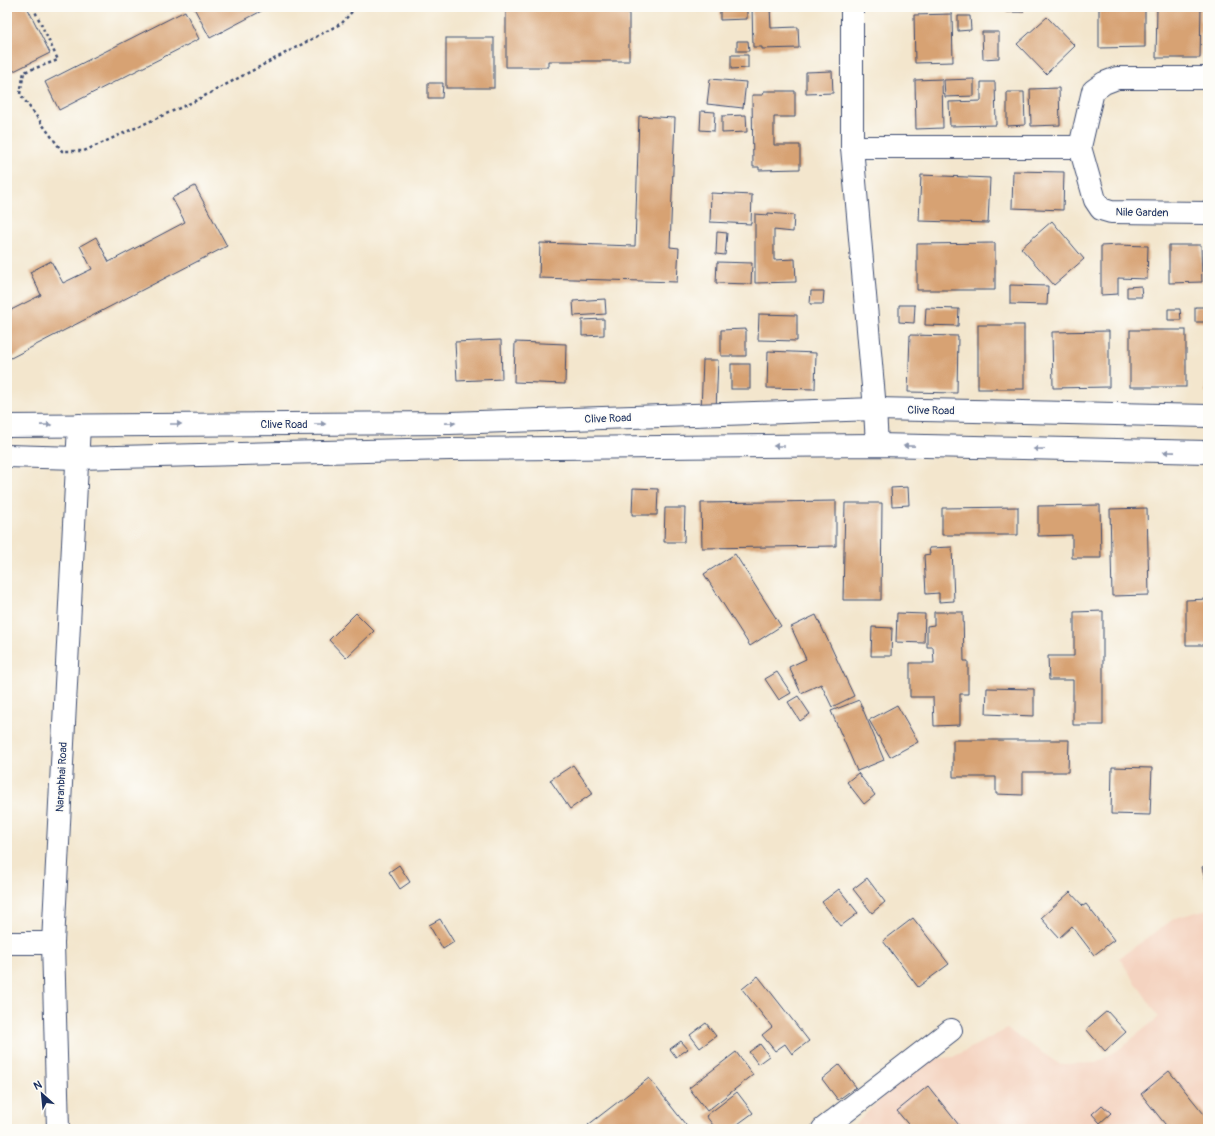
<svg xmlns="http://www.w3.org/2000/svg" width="1215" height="1136" viewBox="0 0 1215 1136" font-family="Pangolin,sans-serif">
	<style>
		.built { fill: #f4d3c0 }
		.building { fill: #d7a273 }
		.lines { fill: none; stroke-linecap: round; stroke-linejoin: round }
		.minor-casing { stroke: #3b4a6f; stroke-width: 24 }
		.path { stroke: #3b4a6f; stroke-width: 2.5; stroke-dasharray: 3 3; stroke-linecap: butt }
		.minor { stroke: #fff; stroke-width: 22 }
		.oneway { fill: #8d97ae }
		.labels { text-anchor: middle; stroke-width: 3.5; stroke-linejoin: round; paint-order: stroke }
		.street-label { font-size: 11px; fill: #1b2f5e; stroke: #fdfcf7 }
	</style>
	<rect width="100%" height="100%" fill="#fdfcf7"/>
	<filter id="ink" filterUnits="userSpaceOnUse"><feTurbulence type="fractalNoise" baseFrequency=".025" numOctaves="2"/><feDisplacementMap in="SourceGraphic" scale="8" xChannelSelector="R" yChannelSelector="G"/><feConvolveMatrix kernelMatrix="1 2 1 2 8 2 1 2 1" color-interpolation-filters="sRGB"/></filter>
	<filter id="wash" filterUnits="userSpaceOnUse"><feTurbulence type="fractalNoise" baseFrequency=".012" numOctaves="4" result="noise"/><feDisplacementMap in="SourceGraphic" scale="16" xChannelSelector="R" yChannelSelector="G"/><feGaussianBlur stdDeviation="0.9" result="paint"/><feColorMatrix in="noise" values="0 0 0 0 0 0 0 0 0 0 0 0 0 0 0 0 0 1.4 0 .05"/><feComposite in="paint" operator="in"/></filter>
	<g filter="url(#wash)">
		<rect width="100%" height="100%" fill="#f3e6cd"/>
		<!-- built -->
		<path class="built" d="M1208,909V1129H851L886,1093L925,1060L953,1057L1007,1029L1059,1064L1096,1063L1118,1050L1159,1017L1119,958L1175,918Z"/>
		<g id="blocks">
			<!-- building -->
			<g class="building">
				<path d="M7,7H27L50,53L12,72L7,63Z"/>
				<path d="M195,7H269L210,38L194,8Z"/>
				<path d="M506,7H629V61H548V67H506Z"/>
				<path d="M720,7H747V19L720,20Z"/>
				<path d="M752,7H770L771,28L798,27L799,48L762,49V47H753Z"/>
				<path d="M1006,7H1024L1023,12H1006Z"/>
				<path d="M1099,7H1145V47L1099,48Z"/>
				<path d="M1157,7H1201L1200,58H1156Z"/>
				<path d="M185,11L199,39L59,110L45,82Z"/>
				<path d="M952,14L953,62L915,63L914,15Z"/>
				<path d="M958,16H970L971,30L958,31Z"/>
				<path d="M1047,17L1075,46L1046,74L1017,44Z"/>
				<path d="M982,32H999V58L983,59Z"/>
				<rect x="446" y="38" width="48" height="50"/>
				<path d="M737,41H748L749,51H737Z"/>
				<path d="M731,55H748V68L731,69Z"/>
				<path d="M832,71L833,93L806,94V72Z"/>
				<path d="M710,79L746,82L743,108L707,104Z"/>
				<path d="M942,79L943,128L916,129L915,80Z"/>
				<path d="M974,79V96L945,97L944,80Z"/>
				<path d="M981,82H995L996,125L950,126L949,102L981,101Z"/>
				<path d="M428,83H443L442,98H428Z"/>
				<path d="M1059,88L1060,125L1031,126L1030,89Z"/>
				<path d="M764,91H795V117H774V145H800V169L759,170V167H753L752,95H763Z"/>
				<path d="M1007,92H1024L1025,125L1007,126Z"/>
				<path d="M701,111L715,112L714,131L700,130Z"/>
				<path d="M746,115L747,132L722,133V116Z"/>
				<path d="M639,116L675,118L670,247L679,248L677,282L539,278L540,243L635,246Z"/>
				<path d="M1013,171L1064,172L1063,210L1012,208Z"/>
				<path d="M921,175L990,178L988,223L919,221Z"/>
				<path d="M195,186L227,246L7,360V312L41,295L30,272L51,261L63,283L92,269L80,246L96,237L109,262L185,222L172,198Z"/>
				<path d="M711,193L752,195L751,224L710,222Z"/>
				<path d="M768,213L794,215L793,232L774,230V260L795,259L796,282L755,283V214L768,215Z"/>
				<path d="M1052,221L1084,259L1054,285L1021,248Z"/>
				<path d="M717,232L727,233L725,255L716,254Z"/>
				<path d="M995,243V290H917V244Z"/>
				<path d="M1118,245L1148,246L1147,279L1118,278V294L1101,295V246Z"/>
				<path d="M1169,245H1201L1202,282L1169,283Z"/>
				<path d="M717,262L752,263L751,284L716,283Z"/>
				<path d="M1010,285L1048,286L1047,305L1010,304Z"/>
				<path d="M1141,286L1142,297H1127V287Z"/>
				<path d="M811,291H824L823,304H810Z"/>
				<path d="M605,299L606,314L574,316L573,301Z"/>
				<path d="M899,305H915L914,323L899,322Z"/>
				<rect x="1195" y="307" width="13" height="15"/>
				<path d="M926,308L959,309L958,326L925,325Z"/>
				<path d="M1168,309H1180L1181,320H1168Z"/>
				<path d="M759,314L797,315V341L758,340Z"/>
				<path d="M604,319V335L582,336V320Z"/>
				<rect x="978" y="325" width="46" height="64"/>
				<path d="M746,329V356H721V330Z"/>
				<rect x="1130" y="330" width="56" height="57"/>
				<path d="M1109,331V387L1053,388L1052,332Z"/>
				<path d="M910,335L958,336L957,393L908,392Z"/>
				<path d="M501,340L502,379L457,381L455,342Z"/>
				<path d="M515,342L566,344L565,384L514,382Z"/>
				<path d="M768,351L816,353L815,389L767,388Z"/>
				<path d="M703,360H718L716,410H701Z"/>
				<path d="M1207,361H1208V393L1205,392Z"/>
				<rect x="731" y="364" width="19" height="25"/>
				<path d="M908,487L909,505L892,506L891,488Z"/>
				<path d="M633,488L658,489L657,515H632Z"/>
				<path d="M836,501V546L702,548L701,503Z"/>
				<path d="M845,503H882L881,600H843Z"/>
				<path d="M1100,505L1101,558H1072V535L1038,536V506Z"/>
				<path d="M1018,507V535H942V508Z"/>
				<path d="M665,508H685L684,542H664Z"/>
				<path d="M1147,508L1149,595L1112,596L1110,509Z"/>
				<path d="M952,547L954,601L939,602V593L926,594L924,555L930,554L929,548Z"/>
				<path d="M735,554L781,626L750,646L704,574Z"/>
				<path d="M1208,599V645H1186V600Z"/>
				<path d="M1103,611V725H1073V680H1049L1048,656H1074V612Z"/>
				<path d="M934,612H963L964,661H968V694H960V725L934,726L933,697H910V663H934L933,647H927V626L934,625Z"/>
				<path d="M356,613L374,631L346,658L329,640Z"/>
				<path d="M897,613L925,614L924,643L896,642Z"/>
				<path d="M816,615L854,696L832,707L821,684L801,693L789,667L806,659L791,627Z"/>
				<path d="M872,627L892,628L891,656H871Z"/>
				<path d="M777,672L791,693L779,700L765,679Z"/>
				<path d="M987,688L1034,689V716L986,714Z"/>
				<path d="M798,696L810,714L800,721L788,702Z"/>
				<path d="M859,700L884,760L857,771L831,711Z"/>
				<path d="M897,705L918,742L890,757L869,720Z"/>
				<path d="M953,740H1069L1068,772H1023V795L996,794V777H953Z"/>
				<path d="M573,765L593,793L570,809L550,780Z"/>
				<path d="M1112,767L1152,768L1150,815L1111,814Z"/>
				<path d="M858,773L875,795L864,804L847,782Z"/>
				<path d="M399,865L410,882L400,889L389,872Z"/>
				<path d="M1208,865V889L1202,867Z"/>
				<path d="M867,878L885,902L872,913L853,889Z"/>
				<path d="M839,889L858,913L841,926L822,902Z"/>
				<path d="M1070,892L1083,906L1086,904L1114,940L1094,955L1072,926L1059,938L1041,918Z"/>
				<path d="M913,918L949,964L918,987L883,941Z"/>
				<path d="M440,919L454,942L443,949L429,925Z"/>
				<path d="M758,976L809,1041L792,1054L785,1044L775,1051L762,1035L772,1027L742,989Z"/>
				<path d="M1107,1011L1126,1032L1105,1051L1086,1029Z"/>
				<path d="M706,1023L716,1036L700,1048L690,1035Z"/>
				<path d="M681,1041L688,1049L676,1057L670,1049Z"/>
				<path d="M760,1044L769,1056L758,1064L749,1052Z"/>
				<path d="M736,1052L753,1075L707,1111L689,1088Z"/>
				<path d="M839,1065L856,1087L838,1100L822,1079Z"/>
				<path d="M1169,1071L1208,1119V1129H1169L1141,1094Z"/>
				<path d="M649,1078L689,1129H591L588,1125Z"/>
				<path d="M928,1086L962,1129H912L897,1111Z"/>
				<path d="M737,1092L753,1113L731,1129H716L706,1116Z"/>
				<path d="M1102,1105L1111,1113L1100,1123L1092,1114Z"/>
			</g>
		</g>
	</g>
	<g filter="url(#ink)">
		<use href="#blocks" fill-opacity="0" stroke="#3b4a6f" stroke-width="1"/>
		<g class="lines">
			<defs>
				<g id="minor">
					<path d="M852,7V147L875,409L877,445"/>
					<path d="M1208,78H1117L1104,83L1093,91L1080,147L1095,200L1101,209L1111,212L1208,213"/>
					<path d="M852,147H1080"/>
					<path d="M7,426L450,423L875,409L1208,416"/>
					<path d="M7,456L77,458L450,449L877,445L1208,452"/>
					<path d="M7,943H53"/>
					<path d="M58,1129L53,943L79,425"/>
					<path d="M823,1129L951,1030"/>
				</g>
			</defs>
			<!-- minor casing -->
			<use href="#minor" class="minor-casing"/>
			<!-- path -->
			<path class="path" d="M33,7L58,60L24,72L20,94L62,151H84L195,101L342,23L356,7"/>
			<!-- minor -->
			<use href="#minor" class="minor"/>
		</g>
		<!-- one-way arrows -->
		<defs><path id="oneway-solid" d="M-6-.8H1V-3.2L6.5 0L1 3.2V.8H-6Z"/></defs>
		<g class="oneway">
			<use href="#oneway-solid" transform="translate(450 423) rotate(-1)"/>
			<use href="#oneway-solid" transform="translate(176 424)"/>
			<use href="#oneway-solid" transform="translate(320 424)"/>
			<use href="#oneway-solid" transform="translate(46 425) rotate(-1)"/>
			<use href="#oneway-solid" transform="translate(779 446) rotate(180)"/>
			<use href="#oneway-solid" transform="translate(909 446) rotate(-179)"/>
			<use href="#oneway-solid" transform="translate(1039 449) rotate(-179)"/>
			<use href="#oneway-solid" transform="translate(1169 452) rotate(-179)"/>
		</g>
	</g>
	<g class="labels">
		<!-- street labels -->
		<g class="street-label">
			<text transform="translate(1142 212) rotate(1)" y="4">Nile Garden</text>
			<text transform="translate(931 410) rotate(1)" y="4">Clive Road</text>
			<text transform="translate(608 418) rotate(-2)" y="4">Clive Road</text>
			<text x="284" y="428">Clive Road</text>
			<text transform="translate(61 777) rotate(-87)" y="4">Naranbhai Road</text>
		</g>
	</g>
	<!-- margin -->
	<rect width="1215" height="1136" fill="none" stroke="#fdfcf7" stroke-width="24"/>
	<!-- north arrow -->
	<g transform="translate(42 1094) rotate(333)" stroke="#fdfcf7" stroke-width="3" paint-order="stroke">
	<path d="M0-3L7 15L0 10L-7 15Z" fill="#1b2f5e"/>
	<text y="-6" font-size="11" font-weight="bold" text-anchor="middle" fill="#1b2f5e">N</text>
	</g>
</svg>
